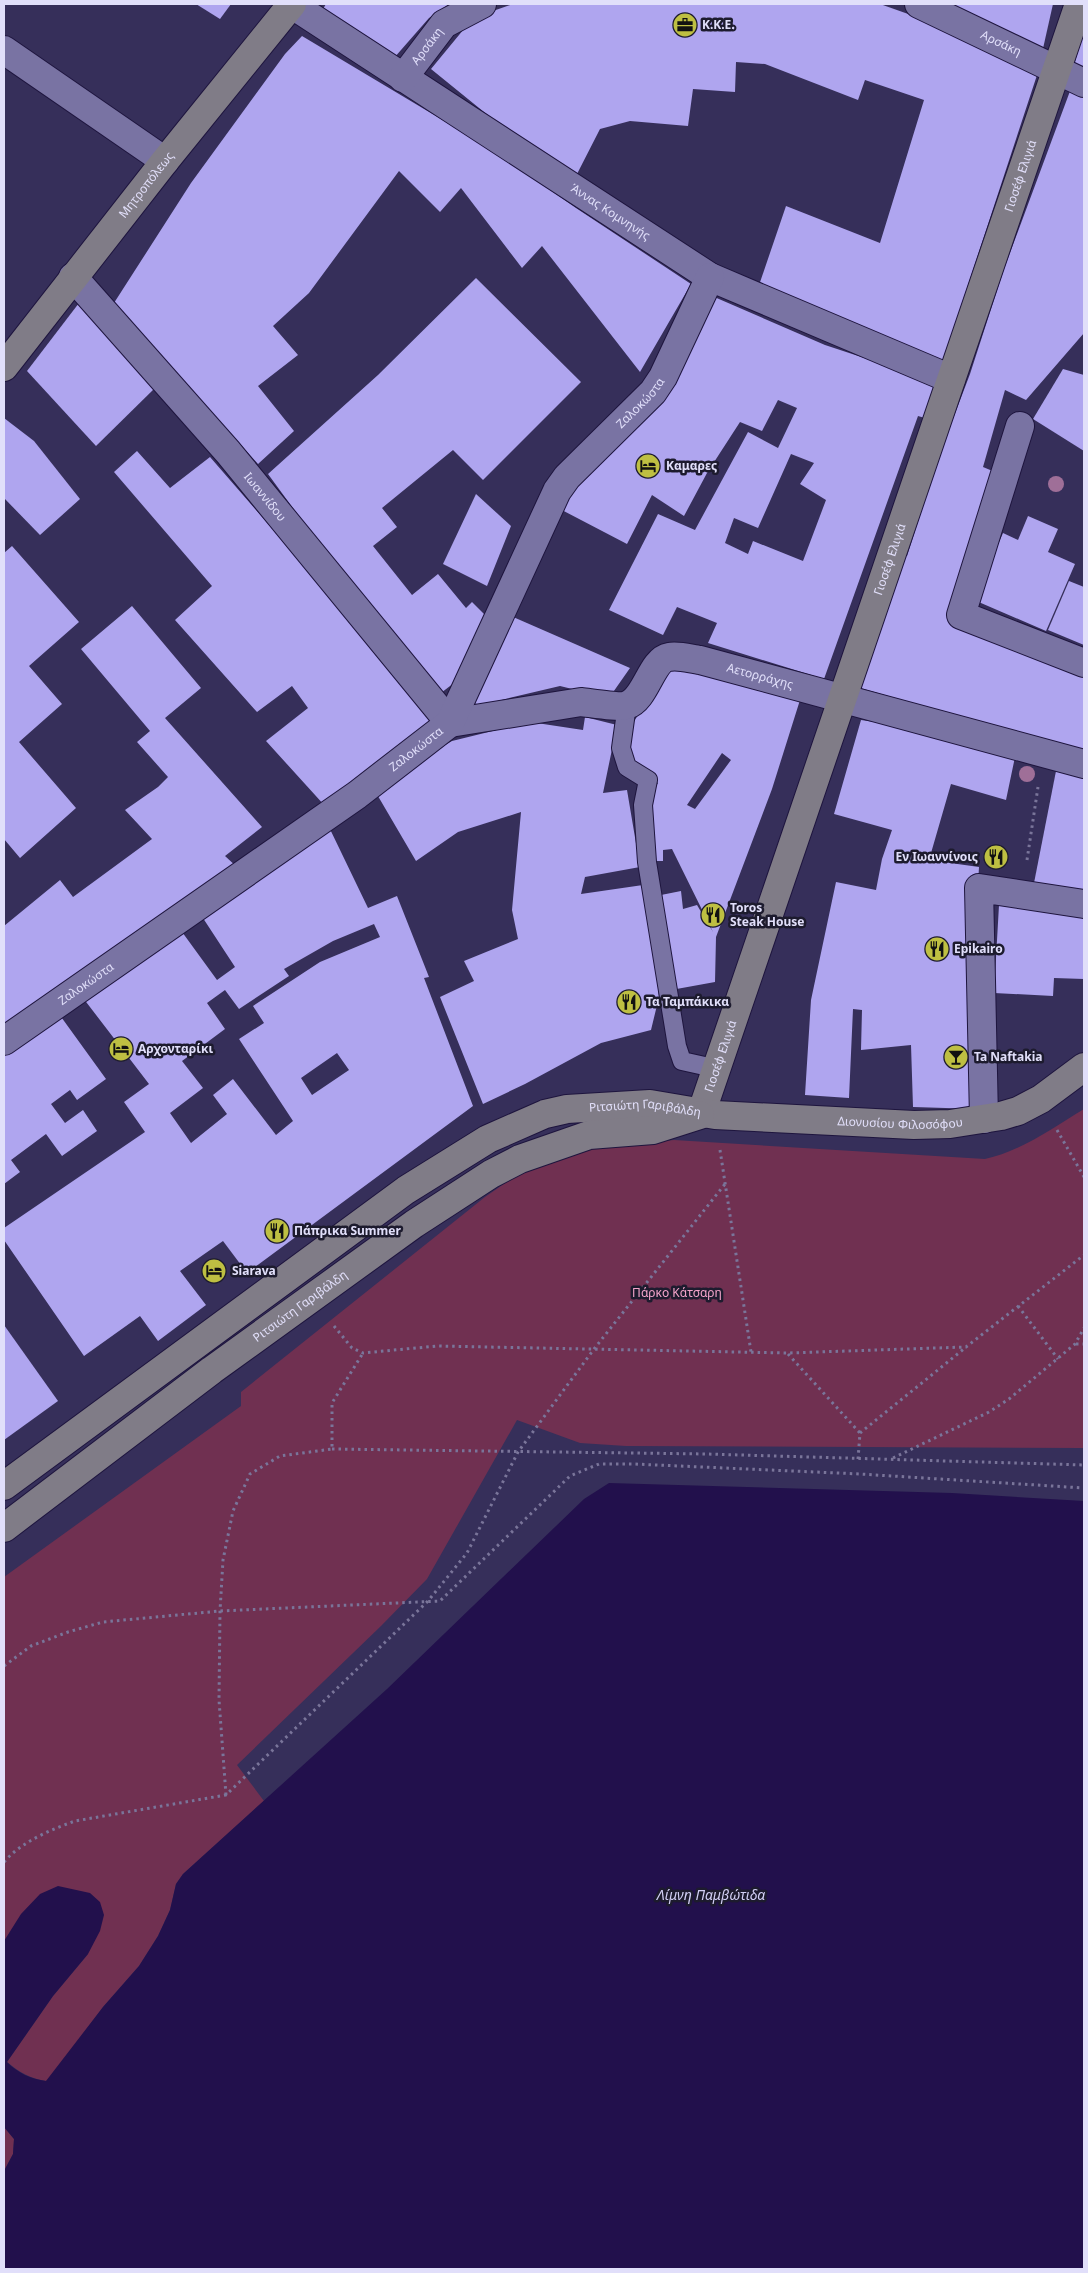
<svg xmlns="http://www.w3.org/2000/svg" width="1088" height="2273" viewBox="0 0 1088 2273" font-family="'Noto Sans',sans-serif">
	<style>
		.green { fill: #703051 }
		.water { fill: #22104c }
		.building { fill: #afa5ef; fill-rule: evenodd }
		.lines { fill: none; stroke-linecap: round; stroke-linejoin: round }
		.lane-casing { stroke: #1e153e; stroke-width: 20 }
		.street-casing { stroke: #1e153e; stroke-width: 30 }
		.secondary-casing { stroke: #1e153e; stroke-width: 30 }
		.path { stroke: #7a759a; stroke-width: 3; stroke-dasharray: 2.5 4; stroke-linecap: butt }
		.lane { stroke: #7973a3; stroke-width: 18 }
		.street { stroke: #7973a3; stroke-width: 28 }
		.secondary { stroke: #807c87; stroke-width: 28 }
		.tree { fill: #9f6f98 }
		.labels { text-anchor: middle; stroke-width: 5; stroke-linejoin: round; paint-order: stroke }
		.poi-label { font-size: 12px; font-weight: bold; fill: #e1dffa; stroke: #1d1b2e; text-anchor: start }
		.street-label { font-size: 12px; fill: #e1dffa; stroke: #1d1b2e }
		.park-label { font-size: 12px; fill: #f5a4cb; stroke: #1d1b2e }
		.water-label { font-size: 14px; font-style: italic; fill: #d2cff5; stroke: #1d1b2e }
	</style>
	<rect width="100%" height="100%" fill="#362f5a"/>
	<!-- green -->
	<g class="green">
		<path d="M1084,1109V1448L626,1446L580,1443L517,1420L427,1579L381,1626L237,1765L264,1801L183,1874L176,1884L170,1910L158,1936L139,1966L103,2007L51,2078L46,2081C31,2079 19,2072 7,2062L53,1996L88,1954L4,1941V1577L241,1406V1392L485,1197L521,1172L575,1150L674,1140L985,1159C1021,1151 1053,1128 1084,1109Z"/>
		<path d="M4,2127L14,2139L13,2154L4,2171Z"/>
	</g>
	<!-- water -->
	<path class="water" d="M609,1483L952,1493L1084,1501V2269H4V2171L13,2154L14,2139L4,2127V1941L21,1914L40,1894L58,1886L90,1893L100,1902L104,1915L100,1931L88,1954L53,1996L7,2062C18,2073 31,2079 46,2081L103,2007L139,1966L158,1936L170,1910L176,1884L183,1874L387,1689L584,1499Z"/>
	<!-- building -->
	<g class="building">
		<path d="M196,4H231L220,19Z"/>
		<path d="M326,4H449L429,18L394,58L323,9Z"/>
		<path d="M513,4H880L942,26L1039,69L943,361L756,294L786,206L880,243L924,100L865,80L858,100L765,64L736,62L735,92L693,89L688,126L630,121L600,129L577,174L500,125L431,69L473,18Z"/>
		<path d="M954,4H1053L1042,53L955,12Z"/>
		<path d="M1084,31V70L1074,65Z"/>
		<path d="M302,36L491,149L576,208L691,284L640,372L542,246L522,268L461,188L440,212L399,171L309,293L273,326L298,355L258,386L294,431L258,464L114,303L191,183L285,54Z"/>
		<path d="M1073,83L1084,89V333L1026,400L1005,390L983,467L995,472L951,617L1084,669V753L857,687L899,554L907,556L940,453L970,374L1004,269Z"/>
		<path d="M476,278L581,382L483,480L453,450L382,508L397,527L373,546L412,595L438,574L466,608L472,602L489,619L467,673L437,696L339,571L268,474L378,375Z"/>
		<path d="M712,296L825,345L940,383L928,419L918,416L824,679L708,643L717,623L677,607L663,635L609,610L658,514L695,530L748,432L778,448L797,408L778,400L762,431L740,422L707,473L684,516L652,495L627,544L558,508ZM791,454L814,463L800,484L826,500L803,561L753,541L748,554L725,543L734,518L758,528Z"/>
		<path d="M79,303L156,387L96,446L27,371Z"/>
		<path d="M1063,369L1084,375V451L1033,419Z"/>
		<path d="M4,418L34,441L80,499L40,535L4,498Z"/>
		<path d="M137,451L170,488L210,457L303,564L383,664L390,659L440,721L325,806L266,741L308,708L292,686L257,712L175,620L212,586L114,472Z"/>
		<path d="M476,494L511,526L487,586L443,564Z"/>
		<path d="M1028,516L1058,529L1048,552L1075,564L1046,631L974,600L1003,533L1018,540Z"/>
		<path d="M12,546L79,622L29,666L62,704L19,742L76,808L20,858L4,839V553Z"/>
		<path d="M1069,581L1084,587V645L1048,630Z"/>
		<path d="M132,606L201,688L165,718L262,827L225,856L238,868L4,1030V926L60,880L73,897L152,839L125,810L158,787L168,777L137,742L150,731L81,649Z"/>
		<path d="M506,614L630,668L609,698L560,686L480,705L467,701Z"/>
		<path d="M670,664L800,700L772,789L716,937L715,982L671,990L656,896L681,891L683,909L697,905L713,932L672,849L663,850V861H651L646,803L658,783L630,763L628,731ZM722,753L731,760L695,809L687,805Z"/>
		<path d="M585,717L617,725L603,793L627,790L640,867L585,877L581,894L643,885L654,951L659,997L651,1030L601,1043L525,1084L483,1104L440,997L474,981L464,961L518,939L512,910L521,812L458,832L416,861L375,791L409,766L452,741L530,722L583,730Z"/>
		<path d="M861,720L923,729L1015,757L1006,800L951,784L929,860L979,867L975,937L978,1109L913,1107L911,1045L861,1050L862,1010L853,1009L849,1098L805,1095L811,1000L836,882L876,890L882,859L892,830L834,814Z"/>
		<path d="M1056,771L1084,777V892L1034,883Z"/>
		<path d="M328,825L368,908L397,896L429,977L424,978L473,1106L247,1273L223,1241L180,1271L206,1305L158,1341L140,1316L84,1356L4,1240V1228L145,1132L124,1102L149,1084L80,994L177,925L217,980L235,967L199,912ZM374,924L380,937L320,962L253,1006L264,1023L239,1039L293,1121L276,1135L233,1079L213,1095L227,1114L191,1143L170,1113L203,1088L182,1061L225,1029L207,1003L225,990L239,1009L289,976L284,969L333,941ZM337,1053L349,1070L312,1095L301,1078Z"/>
		<path d="M999,905L1084,909V979L1054,978L1053,996L994,993Z"/>
		<path d="M59,1014L106,1079L77,1100L70,1090L51,1104L65,1123L83,1110L97,1131L62,1156L46,1134L11,1160L20,1172L4,1184V1045Z"/>
		<path d="M4,1325L58,1401L4,1440Z"/>
	</g>
	<g class="lines">
		<defs>
			<path id="lane" d="M627,705L621,748L627,767L648,780L643,805L647,862L677,1046L682,1061L718,1069"/>
			<g id="street">
				<path id="s1" d="M291,4L710,277L951,379"/>
				<path id="s2" d="M919,4L1084,83"/>
				<path d="M4,50L165,161"/>
				<path id="s3" d="M403,78L444,24L482,4"/>
				<path id="s4" d="M73,277L228,452L450,723"/>
				<path d="M1020,426L961,615L1084,663"/>
				<path id="s5" d="M450,723L581,702C591,703 620,708 627,705C646,699 651,660 669,657C679,655 691,659 700,660L1084,764"/>
				<path id="s6" d="M4,1041L357,795L450,723L557,491L567,477L653,392L663,377L710,277"/>
				<path d="M984,1119L979,888L1084,904"/>
			</g>
			<g id="secondary">
				<path id="s7" d="M4,367L165,161L292,4"/>
				<path id="s8" d="M701,1114L1079,4"/>
				<path id="s9" d="M4,1486L406,1190L488,1139L545,1114L567,1109L650,1104L715,1115L914,1125L950,1124L1001,1116L1018,1111L1041,1099L1084,1067"/>
				<path id="s10" d="M4,1528L212,1370L414,1224L491,1174L520,1159L589,1135L653,1130L700,1115"/>
			</g>
		</defs>
		<!-- lane casing -->
		<use href="#lane" class="lane-casing"/>
		<!-- street casing -->
		<use href="#street" class="street-casing"/>
		<!-- secondary casing -->
		<use href="#secondary" class="secondary-casing"/>
		<!-- path -->
		<g class="path">
			<path d="M1027,860L1038,787"/>
			<path d="M1057,1130L1084,1177"/>
			<path d="M720,1150L751,1352"/>
			<path d="M1018,1306L1058,1359"/>
			<path d="M334,1326L352,1348L363,1353L437,1346L788,1353L966,1347L1084,1255"/>
			<path d="M1076,1344H1084"/>
			<path d="M788,1354L860,1433"/>
			<path d="M332,1449L707,1454L1084,1465"/>
			<path d="M893,1458L989,1412L1009,1399L1075,1344L1084,1328"/>
			<path d="M858,1459L860,1433L965,1348"/>
			<path d="M4,1666L31,1646L68,1632L103,1622L220,1611L440,1601L570,1476L599,1464H634L860,1474L1084,1488"/>
			<path d="M226,1795L219,1700L220,1611L223,1560L233,1511L250,1474L280,1456L332,1449V1403L363,1353"/>
			<path d="M4,1862C21,1842 50,1830 75,1821L226,1795L428,1601L467,1553L518,1452L594,1349L725,1184"/>
		</g>
		<!-- lane -->
		<use href="#lane" class="lane"/>
		<!-- street -->
		<use href="#street" class="street"/>
		<!-- secondary -->
		<use href="#secondary" class="secondary"/>
	</g>
	<!-- trees -->
	<g class="tree">
		<circle cx="1056" cy="484" r="8"/>
		<circle cx="1027" cy="774" r="8"/>
	</g>
	<!-- icons -->
	<defs>
		<symbol id="office-disc" viewBox="-11 -11 22 22"><circle r="9.5" fill="#bebf42" stroke="#1d1b2e"/><path d="M-6-3h4V-5.5h4V-3h4V5H-6ZM-1-4.5V-3h2v-1.5ZM-6 0V1H6V0Z" fill="#111"/></symbol>
		<symbol id="hotel-disc" viewBox="-11 -11 22 22"><circle r="9.5" fill="#bebf42" stroke="#1d1b2e"/><path d="M-6-4.5h1.5V1H6V5H4.5V3h-9V5H-6ZM-4 0a1.8 1.8 0 1 1 3.6 0ZM.5 0V-2.5h3Q6-2.5 6 0Z" fill="#111"/></symbol>
		<symbol id="restaurant-disc" viewBox="-11 -11 22 22"><circle r="9.5" fill="#bebf42" stroke="#1d1b2e"/><path d="M-5-6h1v4h1v-4h1v4h1v-4h1v5L-1.5 .5V6h-2V.5L-5-1ZM5-6V6H3V1.5H1.5Q1.5-4 5-6Z" fill="#111"/></symbol>
		<symbol id="bar-disc" viewBox="-11 -11 22 22"><circle r="9.5" fill="#bebf42" stroke="#1d1b2e"/><path d="M-6-5H6L.8 .8V4.5H3.5V6h-7V4.5H-.8V.8Z" fill="#111"/></symbol>
	</defs>
	<g fill-rule="evenodd">
		<use href="#office-disc" x="671" y="11" width="28" height="28"/>
		<use href="#hotel-disc" x="634" y="452" width="28" height="28"/>
		<use href="#restaurant-disc" x="982" y="843" width="28" height="28"/>
		<use href="#restaurant-disc" x="699" y="901" width="28" height="28"/>
		<use href="#restaurant-disc" x="923" y="935" width="28" height="28"/>
		<use href="#restaurant-disc" x="615" y="988" width="28" height="28"/>
		<use href="#hotel-disc" x="107" y="1035" width="28" height="28"/>
		<use href="#bar-disc" x="942" y="1043" width="28" height="28"/>
		<use href="#restaurant-disc" x="263" y="1217" width="28" height="28"/>
		<use href="#hotel-disc" x="200" y="1257" width="28" height="28"/>
	</g>
	<g class="labels">
		<!-- poi labels -->
		<g class="poi-label">
			<text x="702" y="29">Κ.Κ.Ε.</text>
			<text x="666" y="470">Καμαρες</text>
			<text x="978" y="861" text-anchor="end">Εν Ιωαννίνοις</text>
			<text x="730" y="912">Toros<tspan x="730" dy="14">Steak House</tspan></text>
			<text x="954" y="953">Epikairo</text>
			<text x="646" y="1006">Τα Ταμπάκικα</text>
			<text x="138" y="1053">Αρχονταρίκι</text>
			<text x="974" y="1061">Ta Naftakia</text>
			<text x="294" y="1235">Πάπρικα Summer</text>
			<text x="232" y="1275">Siarava</text>
		</g>
		<!-- street labels -->
		<g class="street-label">
			<text dy="4" stroke="none"><textPath href="#s2" startOffset="91">Αρσάκη</textPath></text>
			<text dy="4" stroke="none"><textPath href="#s3" startOffset="40">Αρσάκη</textPath></text>
			<text dy="4" stroke="none"><textPath href="#s8" startOffset="991">Γιοσέφ Ελιγιά</textPath></text>
			<text dy="4" stroke="none"><textPath href="#s7" startOffset="231">Μητροπόλεως</textPath></text>
			<text dy="4" stroke="none"><textPath href="#s1" startOffset="381">Άννας Κομνηνής</textPath></text>
			<text dy="4" stroke="none"><textPath href="#s6" startOffset="925">Ζαλοκώστα</textPath></text>
			<text dy="4" stroke="none"><textPath href="#s4" startOffset="292">Ιωαννίδου</textPath></text>
			<text dy="4" stroke="none"><textPath href="#s8" startOffset="586">Γιοσέφ Ελιγιά</textPath></text>
			<text dy="4" stroke="none"><textPath href="#s5" startOffset="338">Αετορράχης</textPath></text>
			<text dy="4" stroke="none"><textPath href="#s6" startOffset="505">Ζαλοκώστα</textPath></text>
			<text dy="4" stroke="none"><textPath href="#s6" startOffset="100">Ζαλοκώστα</textPath></text>
			<text dy="4" stroke="none"><textPath href="#s8" startOffset="61">Γιοσέφ Ελιγιά</textPath></text>
			<text dy="4" stroke="none"><textPath href="#s9" startOffset="759">Ριτσιώτη Γαριβάλδη</textPath></text>
			<text dy="4" stroke="none"><textPath href="#s9" startOffset="1015">Διονυσίου Φιλοσόφου</textPath></text>
			<text dy="4" stroke="none"><textPath href="#s10" startOffset="370">Ριτσιώτη Γαριβάλδη</textPath></text>
		</g>
		<!-- park labels -->
		<g class="park-label">
			<text x="677" y="1297">Πάρκο Κάτσαρη</text>
		</g>
		<!-- water labels -->
		<g class="water-label">
			<text x="711" y="1900">Λίμνη Παμβώτιδα</text>
		</g>
	</g>
	<!-- border -->
	<rect width="1088" height="2273" fill="none" stroke="#e1dffa" stroke-width="10"/>
</svg>
